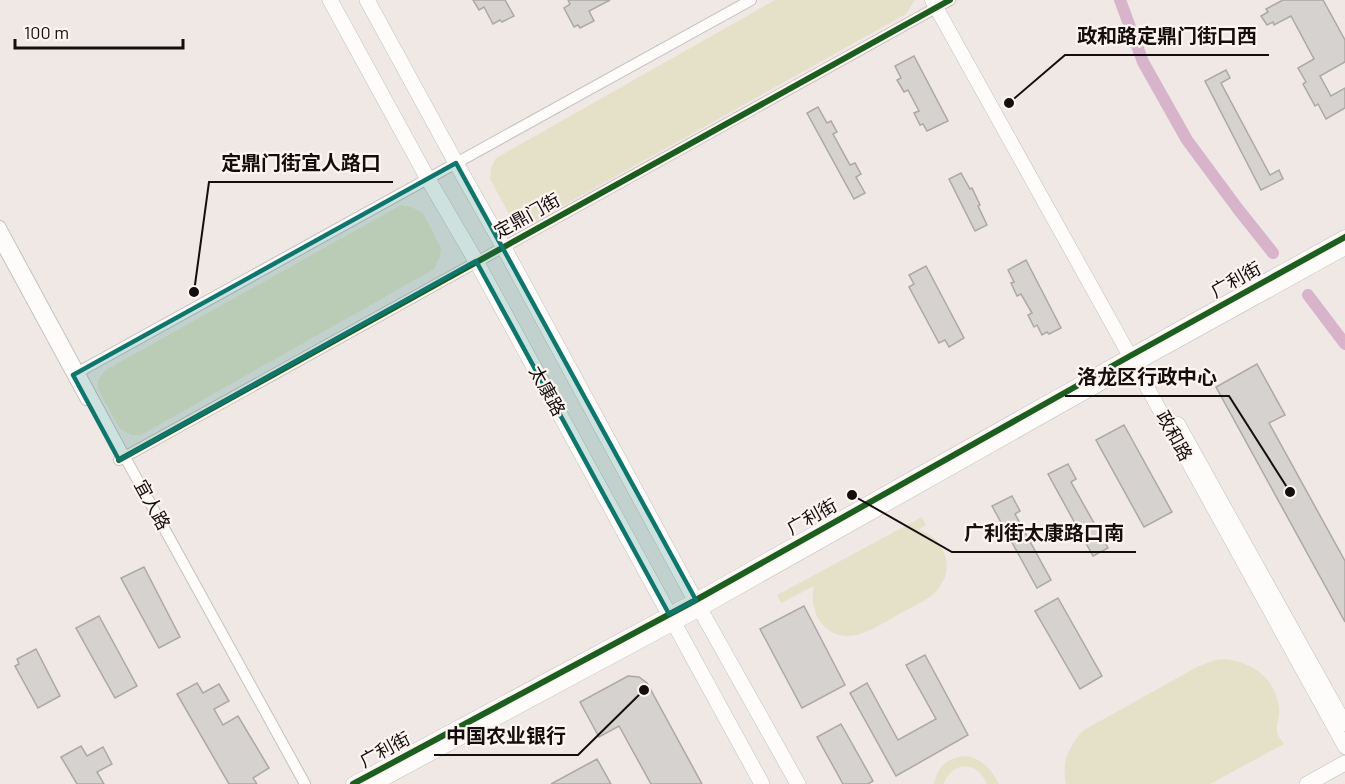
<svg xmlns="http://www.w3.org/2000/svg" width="1345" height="784" viewBox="0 0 1345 784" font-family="Barlow,'Noto Sans SC',sans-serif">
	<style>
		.green { fill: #e5e1c8 }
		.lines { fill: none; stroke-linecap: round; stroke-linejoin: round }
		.canal { stroke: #d7b4ca; stroke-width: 12 }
		.building { fill: #d6d2cf; stroke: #aca8a5; stroke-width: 1.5 }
		.minor-casing { stroke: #c5c0bd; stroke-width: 12 }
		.tertiary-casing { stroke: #c5c0bd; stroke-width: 15 }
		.secondary-casing { stroke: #c5c0bd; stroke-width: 16 }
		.minor { stroke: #fdfcfb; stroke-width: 10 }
		.tertiary { stroke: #fdfcfb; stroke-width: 14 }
		.secondary { stroke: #fdfcfb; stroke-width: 15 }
		.cycleway-casing { stroke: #fef4f0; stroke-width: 10 }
		.cycleway { stroke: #1b5e20; stroke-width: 6 }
		.marked { fill: #0f766e; fill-opacity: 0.2; stroke: #0f766e; stroke-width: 4.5; stroke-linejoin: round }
		.labels { text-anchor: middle; stroke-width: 4.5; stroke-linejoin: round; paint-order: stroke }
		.street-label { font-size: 18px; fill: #140f0e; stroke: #fef4f0 }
		.leader { fill: none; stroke: #140f0e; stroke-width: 2 }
		.callout-dot { fill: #140f0e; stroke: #fef4f0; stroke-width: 2 }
		.callout-label { font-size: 20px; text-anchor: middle; font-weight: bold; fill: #140f0e; stroke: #fef4f0; stroke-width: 4.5; stroke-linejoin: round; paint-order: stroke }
	</style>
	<rect width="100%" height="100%" fill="#efe8e5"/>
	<!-- green -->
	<g class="green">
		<path d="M775,0H915L906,14L534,222L519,221L509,214L490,179L491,168L496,158Z"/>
		<path d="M401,205L411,207L423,213L441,248L440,256L434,269L141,435H131L120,429L98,389V379L106,370Z"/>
		<path d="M922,517L926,525L918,530C930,533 940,541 944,553C949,565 947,578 939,588C931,599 917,604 905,611C891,618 876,629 860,634C828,644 807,614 814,586L781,603L777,595Z"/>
		<path d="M1225,659C1253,662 1276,679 1279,708C1280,716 1276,727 1277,732C1277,735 1282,741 1284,744L1210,784H1066C1061,763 1069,745 1084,730L1197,667L1215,660Z"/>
		<path d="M967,756C984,760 991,770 999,784H987C985,780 982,775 979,772C965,760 948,769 944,784H934C937,766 949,757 967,756Z"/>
	</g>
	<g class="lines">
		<!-- canal -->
		<g class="canal">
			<path d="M1120,0L1143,62L1187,140L1238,209L1273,253"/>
			<path d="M1308,295L1345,344"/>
		</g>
	</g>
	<!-- building -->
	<g class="building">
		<path d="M473,0H505L514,16L502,22L500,20L493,24L484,7L479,10Z"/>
		<path d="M568,0H610L589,11L594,21L580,28L578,25L574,27L564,8L570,4Z"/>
		<path d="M1283,0H1323L1345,40V62L1320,76L1331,96L1345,88V108L1326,119L1318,104L1315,106L1303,84L1306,82L1298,68L1314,59L1291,16L1274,25L1273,22L1267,25L1261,16L1268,12L1266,9Z"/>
		<path d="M914,56L948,121L927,131L923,124L920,125L914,113L919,111L908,90L904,92L897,80L901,78L895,66Z"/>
		<path d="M1226,70L1230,78L1221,83L1270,175L1279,170L1283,179L1261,190L1205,81Z"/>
		<path d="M818,107L827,123L831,121L837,132L833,134L850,165L855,163L861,174L856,177L865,193L854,199L807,113Z"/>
		<path d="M961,173L970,189L972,188L980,205L978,206L987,225L975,231L949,179Z"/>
		<path d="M1026,260L1061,328L1049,334L1047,332L1042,335L1037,325L1034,327L1028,315L1032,313L1021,294L1017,296L1011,283L1014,282L1008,270Z"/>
		<path d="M926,266L964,338L949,347L945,340L939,343L909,287L914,284L909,275Z"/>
		<path d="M1257,364L1285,415L1269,423L1345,561V622L1216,387Z"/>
		<path d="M1124,425L1172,512L1144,527L1096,440Z"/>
		<path d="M1068,464L1076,479L1071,482L1108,548L1093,556L1048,474Z"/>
		<path d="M1012,496L1020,511L1015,514L1051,580L1037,588L992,506Z"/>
		<path d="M144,567L180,637L159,648L121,578Z"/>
		<path d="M1058,598L1102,676L1080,689L1035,611Z"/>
		<path d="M804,606L845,685L802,708L760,629Z"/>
		<path d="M99,616L137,686L115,698L76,628Z"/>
		<path d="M36,649L60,696L38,708L15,666L19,664L17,659Z"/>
		<path d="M925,655L968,735L896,776L850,693L867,683L898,740L936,719L906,665Z"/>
		<path d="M628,676L639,677L647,683L702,784H651L619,726L599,737L580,702Z"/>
		<path d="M197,683L203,693L219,684L229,701L214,709L223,725L238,716L269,768L253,778L257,784H229L177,694Z"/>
		<path d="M841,724L873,781L868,784H843L817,737Z"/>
		<path d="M81,746L87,756L103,747L112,764L97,772L104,784H77L61,757Z"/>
		<path d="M597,759L611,784H551Z"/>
	</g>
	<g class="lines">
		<defs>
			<g id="minor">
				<path d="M0,226L132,470L305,784"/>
				<path d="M0,242L86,400"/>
				<path d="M73,375L751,0"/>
				<path d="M119,460L950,0"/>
			</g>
			<g id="tertiary">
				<path d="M932,0L1130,356L1345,747"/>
				<path d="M1178,424L1345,724"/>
				<path d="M353,784L696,600L1130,356L1345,237"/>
				<path d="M374,784L700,609L1135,364L1345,248"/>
			</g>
			<g id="secondary">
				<path d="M330,0L428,179L476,261L762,784"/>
				<path d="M367,0L456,163L503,246L700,609L798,784"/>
				<path d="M1307,784L1345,763"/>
			</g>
		</defs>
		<!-- minor casing -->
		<use href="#minor" class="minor-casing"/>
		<!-- tertiary casing -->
		<use href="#tertiary" class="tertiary-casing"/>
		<!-- secondary casing -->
		<use href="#secondary" class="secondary-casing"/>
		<!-- minor -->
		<use href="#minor" class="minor"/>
		<!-- tertiary -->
		<use href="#tertiary" class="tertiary"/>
		<!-- secondary -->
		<use href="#secondary" class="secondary"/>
		<defs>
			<g id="cycleway">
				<path d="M119,460L950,0"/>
				<path d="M353,784L696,600L1130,356L1345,237"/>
			</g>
		</defs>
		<!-- cycleway casing -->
		<use href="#cycleway" class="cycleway-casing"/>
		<!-- cycleway -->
		<use href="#cycleway" class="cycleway"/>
	</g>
	<!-- marked area -->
	<path class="marked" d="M456,163L696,600L669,614L476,261L119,460L73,375Z"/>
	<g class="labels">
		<!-- street labels -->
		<g class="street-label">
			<text transform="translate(527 216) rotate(-29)" y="6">定鼎门街</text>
			<text transform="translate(1236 280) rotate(-29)" y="6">广利街</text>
			<text transform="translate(547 391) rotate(61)" y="6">太康路</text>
			<text transform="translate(1174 436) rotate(61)" y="6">政和路</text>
			<text transform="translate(152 505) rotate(61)" y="6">宜人路</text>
			<text transform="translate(812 517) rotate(-29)" y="6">广利街</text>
			<text transform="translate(385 750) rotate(-28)" y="6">广利街</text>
		</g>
	</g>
	<!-- callouts -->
	<path class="leader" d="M1009 103L1065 55H1269M194 292L209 182H393M1290 492L1229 396H1065M852 495L952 552H1136M644 690L578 755H434"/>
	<g class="callout-dot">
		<circle cx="1009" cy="103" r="6"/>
		<circle cx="194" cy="292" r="6"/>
		<circle cx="1290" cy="492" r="6"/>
		<circle cx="852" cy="495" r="6"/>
		<circle cx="644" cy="690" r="6"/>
	</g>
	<g class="callout-label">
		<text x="1167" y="43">政和路定鼎门街口西</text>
		<text x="301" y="170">定鼎门街宜人路口</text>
		<text x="1147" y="384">洛龙区行政中心</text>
		<text x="1044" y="540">广利街太康路口南</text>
		<text x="506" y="743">中国农业银行</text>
	</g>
	<!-- scale -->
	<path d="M15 39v9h168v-9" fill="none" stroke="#140f0e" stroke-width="3"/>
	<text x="24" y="39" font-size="18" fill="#140f0e" stroke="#fef4f0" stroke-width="4.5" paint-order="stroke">100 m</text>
</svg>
